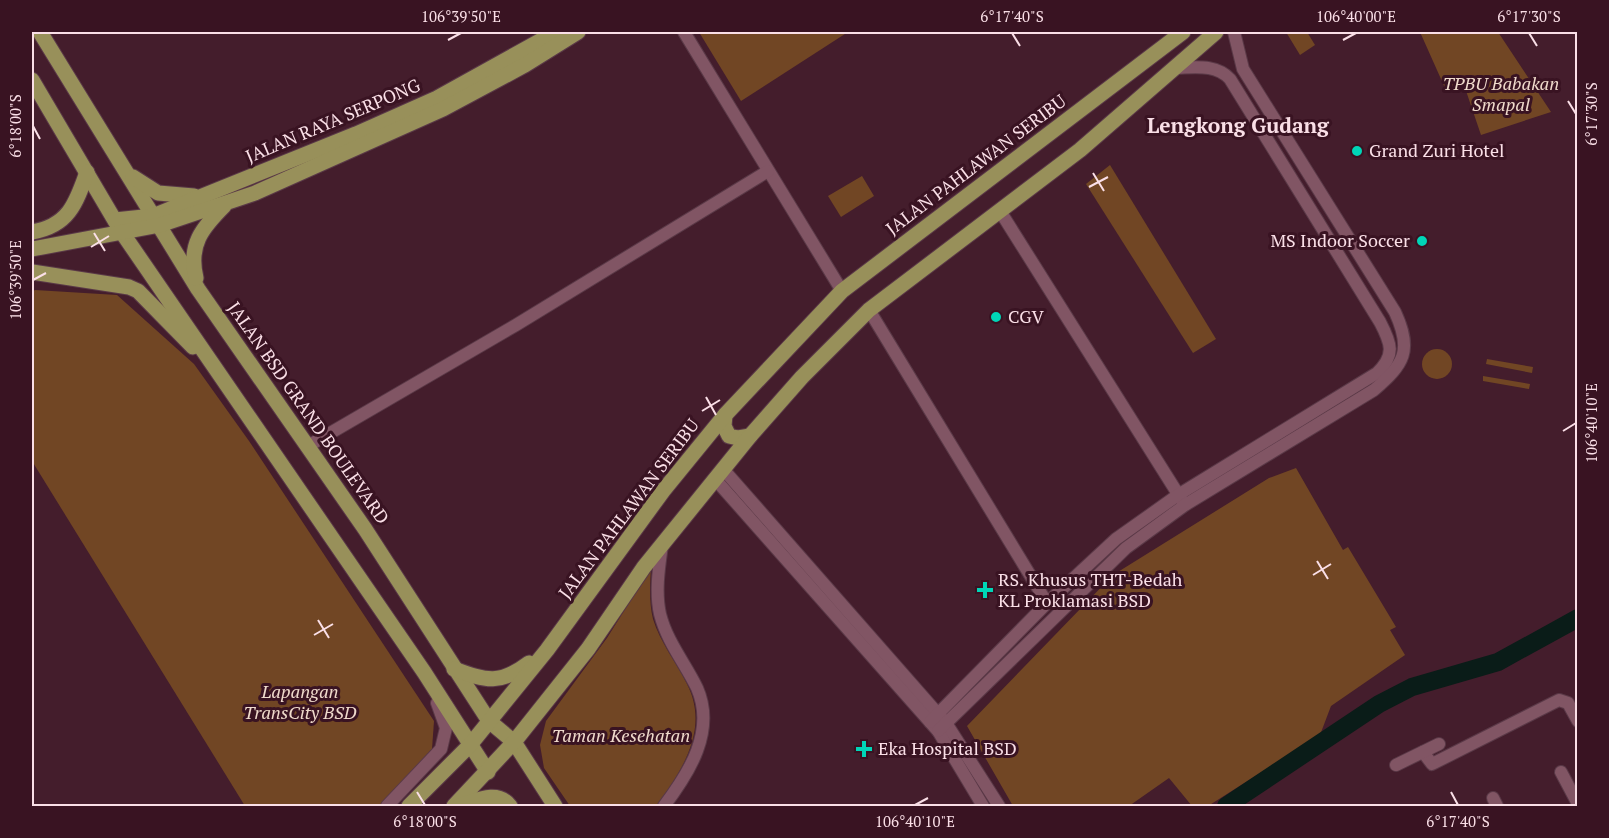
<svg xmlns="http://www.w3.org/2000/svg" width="1609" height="838" viewBox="0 0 1609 838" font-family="'PT Serif',serif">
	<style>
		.green { fill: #714624 }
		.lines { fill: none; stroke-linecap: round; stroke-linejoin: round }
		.river { stroke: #0a1c18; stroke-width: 18 }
		.minor-casing { stroke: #5a3947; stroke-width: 14 }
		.major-casing { stroke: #5a3947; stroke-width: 17 }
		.minor { stroke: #815564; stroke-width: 12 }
		.major { stroke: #98905a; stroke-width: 15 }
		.ticks { fill: none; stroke: #fadfe7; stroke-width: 2 }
		.poi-dot { fill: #00d5b7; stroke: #391322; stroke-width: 2 }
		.labels { text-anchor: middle; stroke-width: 6; stroke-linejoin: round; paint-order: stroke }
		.park-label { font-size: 18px; font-style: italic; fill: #f0dbcc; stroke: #391322 }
		.street-label { font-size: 18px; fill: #fadfe7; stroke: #391322 }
		.poi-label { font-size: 18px; fill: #fadfe7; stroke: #391322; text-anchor: start }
		.quarter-label { font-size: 21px; font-weight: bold; fill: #fadfe7; stroke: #391322 }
		.neatline { fill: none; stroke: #fadfe7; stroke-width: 2 }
		.ticks-label { font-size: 15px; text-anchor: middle; fill: #fadfe7 }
	</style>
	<rect width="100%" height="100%" fill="#441d2c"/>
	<!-- green -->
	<g class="green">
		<path d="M699,32H848L741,101Z"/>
		<path d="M1286,32H1307L1315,45L1300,55Z"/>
		<path d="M1420,32H1498L1551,112L1481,135L1463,82L1445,88Z"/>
		<path d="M1110,165L1216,339L1193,353L1086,184Z"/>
		<path d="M862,176L874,196L841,217L828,196Z"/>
		<path d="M35,290L117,295L194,364L249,441L434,721L432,749L380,806H245L32,461V292Z"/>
		<circle cx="1437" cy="364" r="15"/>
		<path d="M1487,359L1533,367L1532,373L1486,364Z"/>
		<path d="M1483,376L1530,384L1529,389L1483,381Z"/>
		<path d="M1296,468L1343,550L1348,547L1396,627L1390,630L1405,655L1331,706L1320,735L1208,806H1192L1169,778L1129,806H1013L967,726L1113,575L1269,478Z"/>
		<path d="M651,568C650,584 649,603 653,619C660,642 676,662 687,684C710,729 682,771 656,806H570L544,768L540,745L546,721L607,638Z"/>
	</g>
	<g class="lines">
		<!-- river -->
		<path class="river" d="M1226,806L1379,704L1412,687L1498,662L1578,618"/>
		<defs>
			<g id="minor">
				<path d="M684,32L842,291"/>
				<path d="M1000,211L1183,502"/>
				<path d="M869,310L1047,603"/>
				<path d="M308,446L516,325L768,171"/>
				<path d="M723,469L946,723L999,806"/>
				<path d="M715,479L938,731L983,806"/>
				<path d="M662,545C659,567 655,592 660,614C667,642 685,663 697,688C716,731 689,773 664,806"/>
				<path d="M930,722L1047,603L1116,539L1178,495L1377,373C1396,355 1391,343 1380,322L1230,79C1215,63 1193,68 1173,68"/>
				<path d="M938,731L1126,548L1185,505L1374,390C1404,364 1413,351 1395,312L1243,69L1234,32"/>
				<path d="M1423,752L1432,764L1559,700L1568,703L1578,721"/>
				<path d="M1396,765L1439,744"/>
				<path d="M1561,772L1578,804"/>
				<path d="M1493,798L1497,806"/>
				<path d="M387,806L441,749L446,728L437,703"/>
			</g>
			<g id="major">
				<path d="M40,32L198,289L365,529L489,721L514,742L555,806"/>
				<path d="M32,80L121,231L424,672L488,772"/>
				<path d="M133,177L158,193L194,196"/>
				<path d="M115,220L153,216L356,134L437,98L556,32"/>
				<path d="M32,232C68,226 76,204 87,172"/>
				<path d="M32,249L160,225L255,193L443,109L525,65L578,32"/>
				<path d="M32,272L129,287L138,291L193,347"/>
				<path d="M196,278C188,245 202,228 224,206"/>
				<path d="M725,415L724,426L729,436L738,438L750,436"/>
				<path d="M454,669C487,681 500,685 529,663"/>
				<path d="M409,806L470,745L547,650L663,491L725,415L842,291L1183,32"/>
				<path d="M454,806L514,742L588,649L644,567L750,436L802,377L869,310L1080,150L1216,32"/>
				<path d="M459,806C476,801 497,789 510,806"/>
			</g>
		</defs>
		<!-- minor casing -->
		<use href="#minor" class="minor-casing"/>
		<!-- major casing -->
		<use href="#major" class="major-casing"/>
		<!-- minor -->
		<use href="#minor" class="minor"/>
		<!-- major -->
		<use href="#major" class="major"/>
	</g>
	<!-- ticks -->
	<path class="ticks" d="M1012,33L1020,46M1529,33L1537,46M448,40L461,33M1343,40L1356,33M1568,101L1576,114M33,126L40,139M1093,173L1104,191M1089,187L1108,177M94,233L105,251M91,247L109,236M33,280L46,273M706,397L716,415M702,411L720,400M1563,431L1576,423M1317,561L1328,579M1313,575L1331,564M318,620L329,638M314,635L333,624M417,792L425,805M1451,792L1458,805M915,805L928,798"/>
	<!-- markers -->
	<g class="poi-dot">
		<circle cx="1357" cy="151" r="6"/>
		<circle cx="1422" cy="241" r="6"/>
		<circle cx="996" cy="317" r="6"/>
		<path d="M982 581h6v6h6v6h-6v6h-6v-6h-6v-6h6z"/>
		<path d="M861 740h6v6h6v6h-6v6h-6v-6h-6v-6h6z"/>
	</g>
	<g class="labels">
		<!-- park labels -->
		<g class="park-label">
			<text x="1501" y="90">TPBU Babakan<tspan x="1501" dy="21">Smapal</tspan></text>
			<text x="300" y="698">Lapangan<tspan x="300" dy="21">TransCity BSD</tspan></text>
			<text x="621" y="742">Taman Kesehatan</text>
		</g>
		<!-- street labels -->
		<g class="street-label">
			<text transform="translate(333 121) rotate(-23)" y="6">JALAN RAYA SERPONG</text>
			<text transform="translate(976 165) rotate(-37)" y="6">JALAN PAHLAWAN SERIBU</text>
			<text transform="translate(308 413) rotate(55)" y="6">JALAN BSD GRAND BOULEVARD</text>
			<text transform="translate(629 509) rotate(-53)" y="6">JALAN PAHLAWAN SERIBU</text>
		</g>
		<!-- poi labels -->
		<g class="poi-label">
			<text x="1369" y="157">Grand Zuri Hotel</text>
			<text x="1410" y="247" text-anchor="end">MS Indoor Soccer</text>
			<text x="1008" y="323">CGV</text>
			<text x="998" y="586">RS. Khusus THT-Bedah<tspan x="998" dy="21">KL Proklamasi BSD</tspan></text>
			<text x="878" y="755">Eka Hospital BSD</text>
		</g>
		<!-- quarter labels -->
		<g class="quarter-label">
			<text x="1238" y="133">Lengkong Gudang</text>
		</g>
	</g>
	<!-- border -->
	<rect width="1609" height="838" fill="none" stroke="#391322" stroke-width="66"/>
	<rect x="33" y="33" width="1543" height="772" class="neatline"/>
	<g class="ticks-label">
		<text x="461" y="22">106°39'50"E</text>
		<text x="1012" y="22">6°17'40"S</text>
		<text x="1356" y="22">106°40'00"E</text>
		<text x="1529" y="22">6°17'30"S</text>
		<text transform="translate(1592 114) rotate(-90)" y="5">6°17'30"S</text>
		<text transform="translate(16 126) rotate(-90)" y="5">6°18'00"S</text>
		<text transform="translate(16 280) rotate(-90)" y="5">106°39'50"E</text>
		<text transform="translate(1592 423) rotate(-90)" y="5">106°40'10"E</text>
		<text x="425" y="827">6°18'00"S</text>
		<text x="915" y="827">106°40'10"E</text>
		<text x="1458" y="827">6°17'40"S</text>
	</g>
</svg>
